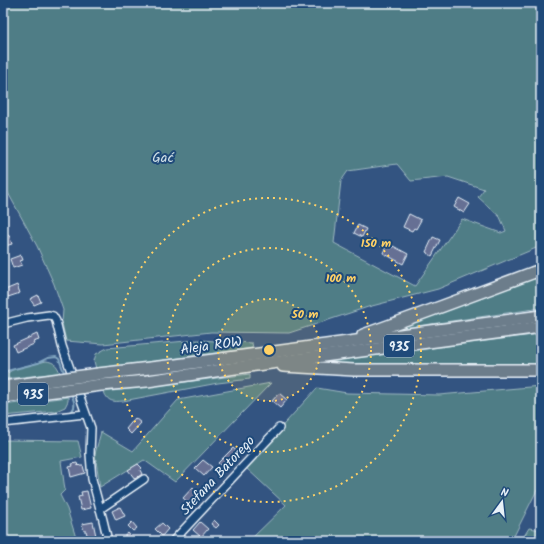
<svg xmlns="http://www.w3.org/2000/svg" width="544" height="544" viewBox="0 0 544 544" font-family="Kalam,sans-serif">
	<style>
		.green { fill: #4f7d86; stroke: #9cb7bf; fill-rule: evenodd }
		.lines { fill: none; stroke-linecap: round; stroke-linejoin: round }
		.stream { stroke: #83a7c1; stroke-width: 2 }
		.building { fill: #666f94; stroke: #e8f1f8 }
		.street-casing { stroke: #e8f1f8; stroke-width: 10 }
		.primary-casing { stroke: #e8f1f8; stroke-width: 14 }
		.street { stroke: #1f4a7a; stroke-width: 7 }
		.primary { stroke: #6c7d8b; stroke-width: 11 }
		.primary-bridge-casing { stroke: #e8f1f8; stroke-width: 14; stroke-linecap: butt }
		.primary-bridge { stroke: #6c7d8b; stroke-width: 11 }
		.ring { fill: none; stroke: #ffd166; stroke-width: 2; stroke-dasharray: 2 4 }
		.labels { text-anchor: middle; stroke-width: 4; stroke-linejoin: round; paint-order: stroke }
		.shield { fill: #1f4a7a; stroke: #acbfd2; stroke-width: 1 }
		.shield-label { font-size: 13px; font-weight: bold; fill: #e8f1f8 }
		.park-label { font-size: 14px; fill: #d1e0e7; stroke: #1f4a7a }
		.street-label { font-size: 14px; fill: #e8f1f8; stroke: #1f4a7a }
		.centre { fill: #ffd166; stroke: #1f4a7a; stroke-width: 2 }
		.ring-label { font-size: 12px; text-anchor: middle; font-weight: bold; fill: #ffd166; stroke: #1f4a7a; stroke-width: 4; stroke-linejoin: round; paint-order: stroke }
	</style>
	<rect width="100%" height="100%" fill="#335481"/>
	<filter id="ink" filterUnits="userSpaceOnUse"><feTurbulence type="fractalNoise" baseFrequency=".025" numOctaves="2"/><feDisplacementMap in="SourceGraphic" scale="8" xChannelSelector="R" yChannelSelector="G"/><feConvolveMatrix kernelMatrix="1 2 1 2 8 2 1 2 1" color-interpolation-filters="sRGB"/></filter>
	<g filter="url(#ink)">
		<!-- green -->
		<g class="green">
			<path d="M3,3H541V246L438,289L368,307L289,333L211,332L103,344L66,341L62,323L63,310L54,284L37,246L7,191L3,180ZM397,164L411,181L448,177L484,189L478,197L500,217L506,231L501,233L462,219L415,286L334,243L341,181L348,171Z"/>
			<path d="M541,275V308L383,331Z"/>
			<path d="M541,334V366L300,365Z"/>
			<path d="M198,340L252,343L253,348L96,369L94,361L96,354L107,348Z"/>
			<path d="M46,361C54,362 57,365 60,373L3,379V376L14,369Z"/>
			<path d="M250,374V379L218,383L123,401C113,402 108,402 104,392Z"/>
			<path d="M271,383L175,482L144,460L100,487L95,454L101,432L133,451L178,400Z"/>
			<path d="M541,386V482L514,536L511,541H249L286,505L245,467L317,388L347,393L439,395Z"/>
			<path d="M68,397V401L65,407L56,411L3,416V405Z"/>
			<path d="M3,440L78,441L82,457L61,461L65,490L60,495L67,509L77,541H3Z"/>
			<path d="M529,528L541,530V541H521Z"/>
		</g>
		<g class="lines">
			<!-- stream -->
			<g class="stream">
				<path d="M3,372L38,363L48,358L56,357L59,359L65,375"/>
				<path d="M71,393C73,399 77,405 72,411"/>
			</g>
		</g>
		<!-- building -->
		<g class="building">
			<path d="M459,198L470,204L464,213L454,207Z"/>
			<path d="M409,214L421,220L416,229L414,228L412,231L403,227Z"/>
			<path d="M358,225L366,229L362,237L354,233Z"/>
			<path d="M8,234L9,236L10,237V238L12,244L5,246L3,239V236Z"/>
			<path d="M433,237L440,240L432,256L426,252Z"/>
			<path d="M386,246L392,248L393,246L408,254L403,264L383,253Z"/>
			<path d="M21,255L23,260L20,261L22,265L13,268L10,259Z"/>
			<path d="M17,285L20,293L8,297L5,290Z"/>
			<path d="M38,295L41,302L34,305L30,299Z"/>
			<path d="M37,334L39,340L33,342L34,344L16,352L13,345Z"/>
			<path d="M279,393L287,400L280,408L272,401Z"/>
			<path d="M135,418L141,423L131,434L126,429Z"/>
			<path d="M233,448L240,454L233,462L229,459L221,466L218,463Z"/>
			<path d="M203,460L212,467L204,476L195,468Z"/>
			<path d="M77,463L78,466L79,465L80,466H83L85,473L71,477L69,467L73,466L72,464Z"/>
			<path d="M138,464L142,468L140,470L142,474L135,479L128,470Z"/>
			<path d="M193,487L201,495L196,500L195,499L190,504L183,498Z"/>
			<path d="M87,491L91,508L81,510L78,497L82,496L81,492Z"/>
			<path d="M120,507L125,516L116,520L112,511Z"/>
			<path d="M214,520L219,525L216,528L211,524Z"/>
			<path d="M93,522L96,536L88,538L86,531H84L82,524Z"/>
			<path d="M132,522L137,528L133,531L128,526Z"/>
			<path d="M200,522L208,529L201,537L193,530Z"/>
			<path d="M162,523L168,529L162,536L155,529Z"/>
			<path d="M128,533L135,541H119Z"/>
		</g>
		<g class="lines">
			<defs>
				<g id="street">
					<path d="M3,324L27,318L49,315L53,316L56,321L62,346L91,428L90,454L92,479L103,520L108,541"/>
					<path d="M3,423L85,414"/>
					<path d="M100,509L144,479"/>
					<path d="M173,541L279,428"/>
				</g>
				<g id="primary">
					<path d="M363,335L443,306L532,273L541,270"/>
					<path d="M283,366L354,370H541"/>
					<path d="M98,374L176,365L541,316"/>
					<path d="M101,385L147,381L256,365L541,327"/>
					<path d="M3,387L60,379"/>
					<path d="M3,397L64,390"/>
				</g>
			</defs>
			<!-- street casing -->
			<use href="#street" class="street-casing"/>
			<!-- primary casing -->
			<use href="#primary" class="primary-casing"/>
			<!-- street -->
			<use href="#street" class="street"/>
			<!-- primary -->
			<use href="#primary" class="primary"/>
			<defs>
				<g id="primary-bridge">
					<path d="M60,379L98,374"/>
					<path d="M64,390L101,385"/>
				</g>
			</defs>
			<!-- primary-bridge casing -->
			<use href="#primary-bridge" class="primary-bridge-casing"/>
			<!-- primary-bridge -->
			<use href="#primary-bridge" class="primary-bridge"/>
		</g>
	</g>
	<!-- distance rings -->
	<circle cx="269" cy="350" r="51" fill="#ffd166" fill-opacity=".12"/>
	<g class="ring">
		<circle cx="269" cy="350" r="51"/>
		<circle cx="269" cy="350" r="102"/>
		<circle cx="269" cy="350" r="152"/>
	</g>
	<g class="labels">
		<!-- shield labels -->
		<g class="shield">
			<rect x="384" y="335" width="30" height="22" rx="3"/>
			<rect x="18" y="383" width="30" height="22" rx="3"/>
		</g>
		<g class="shield-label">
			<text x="399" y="351">935</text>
			<text x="33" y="399">935</text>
		</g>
		<!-- park labels -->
		<g class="park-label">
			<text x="163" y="162">Gać</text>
		</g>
		<!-- street labels -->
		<g class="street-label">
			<text transform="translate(211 345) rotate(-8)" y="5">Aleja ROW</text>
			<text transform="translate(217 475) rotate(-47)" y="5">Stefana Batorego</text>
		</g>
	</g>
	<circle cx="269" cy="350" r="6" class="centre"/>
	<g class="ring-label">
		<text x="376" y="247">150 m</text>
		<text x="341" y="282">100 m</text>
		<text x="305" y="318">50 m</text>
	</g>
	<!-- margin -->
	<rect width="544" height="544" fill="none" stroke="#1f4a7a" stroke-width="16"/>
	<rect x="8" y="8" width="528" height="528" fill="none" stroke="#e8f1f8" stroke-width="1.5" filter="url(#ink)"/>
	<!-- north arrow -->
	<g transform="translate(502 502) rotate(15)" stroke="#1f4a7a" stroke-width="3" paint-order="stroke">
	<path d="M0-3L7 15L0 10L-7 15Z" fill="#e8f1f8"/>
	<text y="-6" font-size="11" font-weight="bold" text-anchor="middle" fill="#e8f1f8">N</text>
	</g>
</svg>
